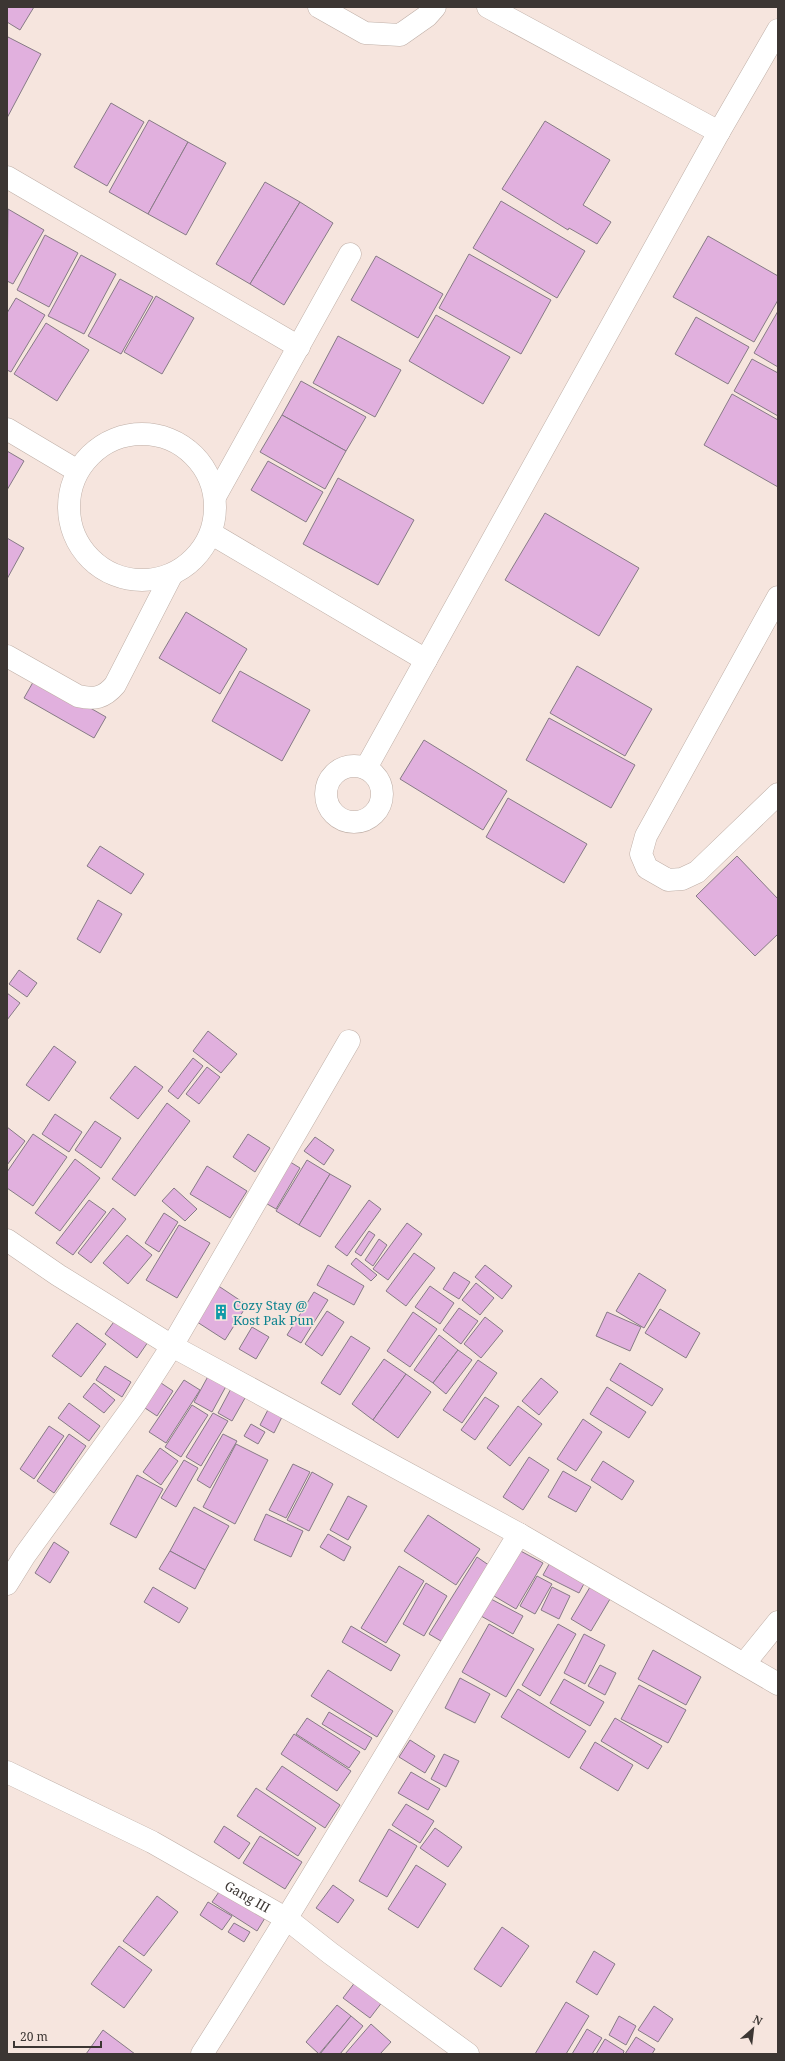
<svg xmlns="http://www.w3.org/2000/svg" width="785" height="2061" viewBox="0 0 785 2061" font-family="'Noto Serif',serif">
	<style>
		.building { fill: #e1b0de; stroke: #877b86 }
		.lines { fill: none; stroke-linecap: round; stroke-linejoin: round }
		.minor-casing { stroke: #bfafa7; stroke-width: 23 }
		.minor { stroke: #fff; stroke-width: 22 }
		.labels { text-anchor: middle; stroke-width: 3.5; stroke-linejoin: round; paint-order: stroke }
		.culture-label { font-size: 13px; fill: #0d838f; stroke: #f6e5de; text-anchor: start }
		.street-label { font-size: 13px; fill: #3c3633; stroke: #f6e5de }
	</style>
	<rect width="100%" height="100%" fill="#f6e5de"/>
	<!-- building -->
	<g class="building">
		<path d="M7,7H34L20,30L7,22Z"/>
		<path d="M8,37L41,54L7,118V39Z"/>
		<path d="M111,103L144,122L107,186L74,167Z"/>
		<path d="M149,120L188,142L148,214L109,192Z"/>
		<path d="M545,121L610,160L583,205L611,222L597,244L569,228L568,230L502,189Z"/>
		<path d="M188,142L226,163L186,235L148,214Z"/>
		<path d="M265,182L300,202L250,284L216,264Z"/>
		<path d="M501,201L585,251L557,298L473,248Z"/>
		<path d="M300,202L333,223L284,305L250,284Z"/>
		<path d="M8,209L44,230L13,284L7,281Z"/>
		<path d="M45,235L78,253L49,307L17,290Z"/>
		<path d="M708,236L778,276V300L754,342L673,297Z"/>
		<path d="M469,254L551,300L521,354L439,308Z"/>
		<path d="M81,255L116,274L84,334L48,316Z"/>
		<path d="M376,256L443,294L418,338L351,300Z"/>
		<path d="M120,279L153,297L121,354L88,336Z"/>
		<path d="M156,296L194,318L162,374L124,352Z"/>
		<path d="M16,298L45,315L11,372L7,370V313Z"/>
		<path d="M778,311V367L754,353Z"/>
		<path d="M436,315L510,357L483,404L409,361Z"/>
		<path d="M696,317L749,347L728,384L675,354Z"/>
		<path d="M46,323L89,350L57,401L14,374Z"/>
		<path d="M338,336L401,370L375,417L313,383Z"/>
		<path d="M752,359L778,373V416L734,391Z"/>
		<path d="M301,381L366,417L346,451L282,415Z"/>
		<path d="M732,394L778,420V487L704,445Z"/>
		<path d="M282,415L346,451L325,489L260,452Z"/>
		<path d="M7,451L24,461L7,490Z"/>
		<path d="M268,461L323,492L306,522L251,490Z"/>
		<path d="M338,478L414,520L378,585L303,544Z"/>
		<path d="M545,513L639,568L599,636L505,580Z"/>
		<path d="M7,538L24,548L7,579Z"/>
		<path d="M186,612L247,649L220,694L159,658Z"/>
		<path d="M577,666L652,709L625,756L550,713Z"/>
		<path d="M240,671L310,710L282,761L212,721Z"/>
		<path d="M36,677L106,717L94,738L24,698Z"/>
		<path d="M549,718L635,765L611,808L526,760Z"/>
		<path d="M424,740L507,791L483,830L400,779Z"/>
		<path d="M508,798L587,844L564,883L486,837Z"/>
		<path d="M100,846L144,874L131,894L87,866Z"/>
		<path d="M737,856L778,899V934L755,956L696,896Z"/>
		<path d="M98,900L122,914L100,953L77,939Z"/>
		<path d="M19,970L37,983L27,997L9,984Z"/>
		<path d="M7,993L20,1003L7,1020Z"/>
		<path d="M208,1031L237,1054L221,1073L193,1051Z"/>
		<path d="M54,1046L76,1062L49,1101L26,1085Z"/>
		<path d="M193,1058L203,1066L178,1099L168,1091Z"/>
		<path d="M135,1066L163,1087L138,1119L110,1098Z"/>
		<path d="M207,1067L220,1077L199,1104L186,1094Z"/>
		<path d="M167,1103L190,1121L135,1196L112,1179Z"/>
		<path d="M55,1114L82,1132L69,1152L42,1134Z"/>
		<path d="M95,1121L121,1138L101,1168L75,1150Z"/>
		<path d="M7,1127L25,1141L7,1165Z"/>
		<path d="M33,1134L67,1157L33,1206L7,1188V1172Z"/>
		<path d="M248,1134L270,1148L255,1172L233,1157Z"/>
		<path d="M315,1137L334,1150L324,1165L304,1151Z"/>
		<path d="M75,1159L100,1178L60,1231L35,1213Z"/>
		<path d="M287,1160L300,1168L276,1209L262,1201Z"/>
		<path d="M307,1160L330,1174L299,1225L276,1211Z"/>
		<path d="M207,1166L247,1191L230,1218L190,1194Z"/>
		<path d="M330,1174L351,1186L320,1237L299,1225Z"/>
		<path d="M174,1188L197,1209L185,1221L162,1201Z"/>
		<path d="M89,1200L106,1212L73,1255L56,1243Z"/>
		<path d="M369,1200L381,1209L347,1256L335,1247Z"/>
		<path d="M113,1208L126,1219L91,1263L78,1253Z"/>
		<path d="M164,1213L178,1222L159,1252L145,1243Z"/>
		<path d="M407,1223L422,1234L388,1280L373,1269Z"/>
		<path d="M179,1225L210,1243L177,1298L146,1280Z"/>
		<path d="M369,1231L375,1235L361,1256L355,1252Z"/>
		<path d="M127,1235L152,1255L128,1284L103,1263Z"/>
		<path d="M379,1239L387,1245L373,1266L365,1260Z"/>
		<path d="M414,1253L435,1268L406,1306L386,1291Z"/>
		<path d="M356,1258L377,1275L371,1281L351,1264Z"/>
		<path d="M328,1265L364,1286L354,1305L317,1285Z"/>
		<path d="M485,1265L512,1286L502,1299L475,1277Z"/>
		<path d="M454,1272L470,1282L459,1299L443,1289Z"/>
		<path d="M639,1273L666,1290L644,1328L616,1311Z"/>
		<path d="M476,1283L494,1298L480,1315L462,1300Z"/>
		<path d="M217,1285L247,1305L225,1340L194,1320Z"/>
		<path d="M430,1286L454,1303L440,1324L415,1307Z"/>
		<path d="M314,1292L328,1300L301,1343L287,1335Z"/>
		<path d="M459,1308L478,1321L461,1344L443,1330Z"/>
		<path d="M660,1309L700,1333L686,1358L645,1333Z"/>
		<path d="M327,1311L344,1322L322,1356L305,1344Z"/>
		<path d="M413,1312L437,1329L410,1367L387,1351Z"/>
		<path d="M607,1312L641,1327L630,1351L596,1336Z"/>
		<path d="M485,1317L503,1331L481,1358L464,1344Z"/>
		<path d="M116,1319L148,1342L137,1358L105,1334Z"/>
		<path d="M77,1323L106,1344L81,1377L52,1356Z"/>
		<path d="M252,1327L269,1337L256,1359L239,1349Z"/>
		<path d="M439,1335L458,1350L433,1383L414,1370Z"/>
		<path d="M351,1336L370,1348L340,1395L321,1383Z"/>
		<path d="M458,1350L472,1360L446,1394L433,1383Z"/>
		<path d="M384,1359L406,1374L373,1420L352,1404Z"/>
		<path d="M478,1360L497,1373L462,1423L443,1410Z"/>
		<path d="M620,1363L663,1389L652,1406L610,1380Z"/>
		<path d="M105,1366L131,1382L122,1397L96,1380Z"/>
		<path d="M212,1369L230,1379L212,1412L194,1402Z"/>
		<path d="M406,1374L431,1392L398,1438L373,1420Z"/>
		<path d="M541,1378L558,1392L539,1415L522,1401Z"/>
		<path d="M184,1380L200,1390L166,1443L149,1432Z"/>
		<path d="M158,1381L173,1391L157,1416L142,1406Z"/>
		<path d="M94,1383L115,1400L104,1413L83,1397Z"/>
		<path d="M234,1383L249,1391L232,1421L218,1413Z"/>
		<path d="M607,1387L646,1412L629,1438L590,1414Z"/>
		<path d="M485,1397L499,1406L475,1440L461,1430Z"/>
		<path d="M69,1403L100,1426L89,1441L58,1418Z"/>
		<path d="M271,1404L285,1411L274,1433L260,1425Z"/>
		<path d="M192,1405L208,1415L181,1457L165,1447Z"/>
		<path d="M518,1406L542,1424L510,1466L487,1448Z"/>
		<path d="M213,1413L228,1421L201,1466L186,1457Z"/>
		<path d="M583,1419L602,1432L576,1471L557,1459Z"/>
		<path d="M251,1424L265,1432L258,1444L244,1436Z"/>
		<path d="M49,1426L64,1436L34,1479L20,1469Z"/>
		<path d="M69,1434L86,1446L54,1493L37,1481Z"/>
		<path d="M223,1434L237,1441L210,1488L197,1480Z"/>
		<path d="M236,1444L268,1460L235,1524L203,1507Z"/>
		<path d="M160,1448L178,1461L161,1485L143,1472Z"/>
		<path d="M529,1457L549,1470L523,1510L503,1497Z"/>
		<path d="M184,1460L198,1468L176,1507L161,1498Z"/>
		<path d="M603,1461L634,1481L622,1500L591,1480Z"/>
		<path d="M293,1464L310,1472L286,1518L269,1510Z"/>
		<path d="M563,1471L591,1487L576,1512L548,1497Z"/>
		<path d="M312,1472L333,1484L309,1531L287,1520Z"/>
		<path d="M137,1475L163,1489L136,1538L110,1524Z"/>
		<path d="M348,1496L367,1506L348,1540L330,1530Z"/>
		<path d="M194,1507L229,1526L205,1570L170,1551Z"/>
		<path d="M266,1514L303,1531L291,1557L254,1540Z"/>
		<path d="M428,1515L480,1549L456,1585L404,1551Z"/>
		<path d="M328,1534L351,1547L344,1561L320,1547Z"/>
		<path d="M54,1542L69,1552L50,1583L35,1573Z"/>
		<path d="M515,1548L543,1563L516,1609L489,1593Z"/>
		<path d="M170,1551L205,1570L195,1589L159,1569Z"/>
		<path d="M477,1557L493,1568L446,1644L429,1634Z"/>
		<path d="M552,1559L587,1578L579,1593L543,1575Z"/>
		<path d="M399,1566L424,1581L386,1643L361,1628Z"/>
		<path d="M537,1576L552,1584L535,1614L520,1606Z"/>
		<path d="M593,1582L613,1594L591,1631L571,1619Z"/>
		<path d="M426,1583L447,1596L424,1636L403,1624Z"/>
		<path d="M153,1587L188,1608L179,1623L144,1602Z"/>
		<path d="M552,1587L570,1596L559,1619L541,1610Z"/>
		<path d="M491,1599L523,1616L513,1634L481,1616Z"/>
		<path d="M489,1624L534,1649L506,1697L462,1672Z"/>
		<path d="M558,1624L576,1634L540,1696L522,1685Z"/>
		<path d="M351,1626L400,1655L391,1671L342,1642Z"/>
		<path d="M584,1634L605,1645L585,1684L564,1673Z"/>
		<path d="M653,1650L701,1677L686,1705L638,1679Z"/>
		<path d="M600,1665L616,1673L605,1695L588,1686Z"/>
		<path d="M328,1670L393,1711L377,1737L311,1696Z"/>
		<path d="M460,1678L490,1694L475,1723L445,1708Z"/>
		<path d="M564,1679L604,1702L590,1726L550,1703Z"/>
		<path d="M639,1685L686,1710L668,1743L621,1719Z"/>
		<path d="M518,1689L586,1731L569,1758L501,1717Z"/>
		<path d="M329,1712L372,1738L365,1750L322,1724Z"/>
		<path d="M307,1718L360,1752L349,1768L296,1734Z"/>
		<path d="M615,1718L662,1746L648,1769L601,1741Z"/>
		<path d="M294,1734L351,1771L337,1791L281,1754Z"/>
		<path d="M410,1740L435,1756L425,1773L399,1757Z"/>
		<path d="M595,1742L633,1765L618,1791L580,1768Z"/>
		<path d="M444,1754L459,1761L446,1787L431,1779Z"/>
		<path d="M282,1766L340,1805L325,1828L266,1789Z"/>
		<path d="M411,1772L440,1789L428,1810L398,1793Z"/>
		<path d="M256,1788L316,1828L298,1856L237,1816Z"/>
		<path d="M406,1804L434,1821L420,1843L392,1825Z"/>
		<path d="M224,1826L250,1843L239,1859L214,1842Z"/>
		<path d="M435,1828L462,1847L448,1867L420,1848Z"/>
		<path d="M389,1829L417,1846L387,1897L359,1881Z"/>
		<path d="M260,1836L302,1862L285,1889L243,1863Z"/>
		<path d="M416,1865L446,1884L418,1928L388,1909Z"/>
		<path d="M333,1885L354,1900L338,1923L316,1908Z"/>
		<path d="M221,1889L265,1918L257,1931L212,1902Z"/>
		<path d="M157,1896L178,1912L144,1956L123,1941Z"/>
		<path d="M208,1902L232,1916L222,1930L200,1915Z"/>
		<path d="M234,1923L250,1932L244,1942L228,1932Z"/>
		<path d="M502,1927L529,1946L501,1987L474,1969Z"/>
		<path d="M119,1946L152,1970L124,2008L91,1984Z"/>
		<path d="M594,1951L615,1964L597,1995L576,1982Z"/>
		<path d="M359,1977L386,1997L370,2018L343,1998Z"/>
		<path d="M566,2002L589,2016L566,2054H535Z"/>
		<path d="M337,2005L351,2016L319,2054L306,2042Z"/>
		<path d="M654,2006L673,2019L658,2042L638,2030Z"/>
		<path d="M351,2016L363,2026L340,2054H320Z"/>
		<path d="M619,2016L636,2026L626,2045L609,2035Z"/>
		<path d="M371,2024L391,2042L380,2054H345Z"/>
		<path d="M587,2029L602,2038L592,2054H572Z"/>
		<path d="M103,2030L135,2054H86Z"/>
		<path d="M636,2037L655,2049L652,2054H625Z"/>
		<path d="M605,2039L624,2051L623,2054H596Z"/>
	</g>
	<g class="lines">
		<defs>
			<g id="minor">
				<path d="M319,7L365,33L400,35L427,16L435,7"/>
				<path d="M488,7L719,132"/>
				<path d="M7,177L299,347"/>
				<path d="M7,429L76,470"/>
				<circle cx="142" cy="507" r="73"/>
				<path d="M216,495L350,254"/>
				<path d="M212,534L426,660"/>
				<path d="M778,597L646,836L641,854L647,868L668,880L682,879L697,872L778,794"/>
				<path d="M7,656L78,696C94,700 104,698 115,685L171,576"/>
				<circle cx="354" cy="794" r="28"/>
				<path d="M366,768L719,132L778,30"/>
				<path d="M7,1240L58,1275L172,1346L519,1534L778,1684"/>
				<path d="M7,1584L25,1555L134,1405L172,1346L349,1041"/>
				<path d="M744,1664L778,1622"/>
				<path id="s1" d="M7,1772L152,1842L287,1919L330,1953L468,2054"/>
				<path d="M202,2054C311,1883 413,1707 519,1534"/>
			</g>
		</defs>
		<!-- minor casing -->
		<use href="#minor" class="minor-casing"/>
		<!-- minor -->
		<use href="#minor" class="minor"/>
	</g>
	<!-- icons -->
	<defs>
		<symbol id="building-bare" viewBox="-9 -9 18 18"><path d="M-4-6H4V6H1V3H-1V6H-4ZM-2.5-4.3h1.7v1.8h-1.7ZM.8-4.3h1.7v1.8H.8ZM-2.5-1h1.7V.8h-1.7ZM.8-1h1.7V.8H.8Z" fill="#0f9aa8" stroke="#f6e5de" stroke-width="2.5" paint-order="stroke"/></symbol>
	</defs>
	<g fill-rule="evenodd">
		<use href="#building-bare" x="210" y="1301" width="22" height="22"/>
	</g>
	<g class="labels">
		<!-- culture labels -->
		<g class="culture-label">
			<text x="233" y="1310">Cozy Stay @<tspan x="233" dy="15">Kost Pak Pun</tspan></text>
		</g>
		<!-- street labels -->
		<g class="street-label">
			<text dy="5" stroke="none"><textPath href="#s1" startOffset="271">Gang III</textPath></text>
		</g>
	</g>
	<!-- border -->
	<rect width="785" height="2061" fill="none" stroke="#3c3633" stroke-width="16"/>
	<!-- north arrow -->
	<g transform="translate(753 2029) rotate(28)" stroke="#f6e5de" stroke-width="3" paint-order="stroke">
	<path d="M0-3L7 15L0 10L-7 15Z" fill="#3c3633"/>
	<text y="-6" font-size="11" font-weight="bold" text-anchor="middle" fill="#3c3633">N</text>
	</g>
	<!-- scale -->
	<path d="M14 2041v6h87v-6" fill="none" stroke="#3c3633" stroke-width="2"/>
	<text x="20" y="2041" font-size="12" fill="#3c3633" stroke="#f6e5de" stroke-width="3" paint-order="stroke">20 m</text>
</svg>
